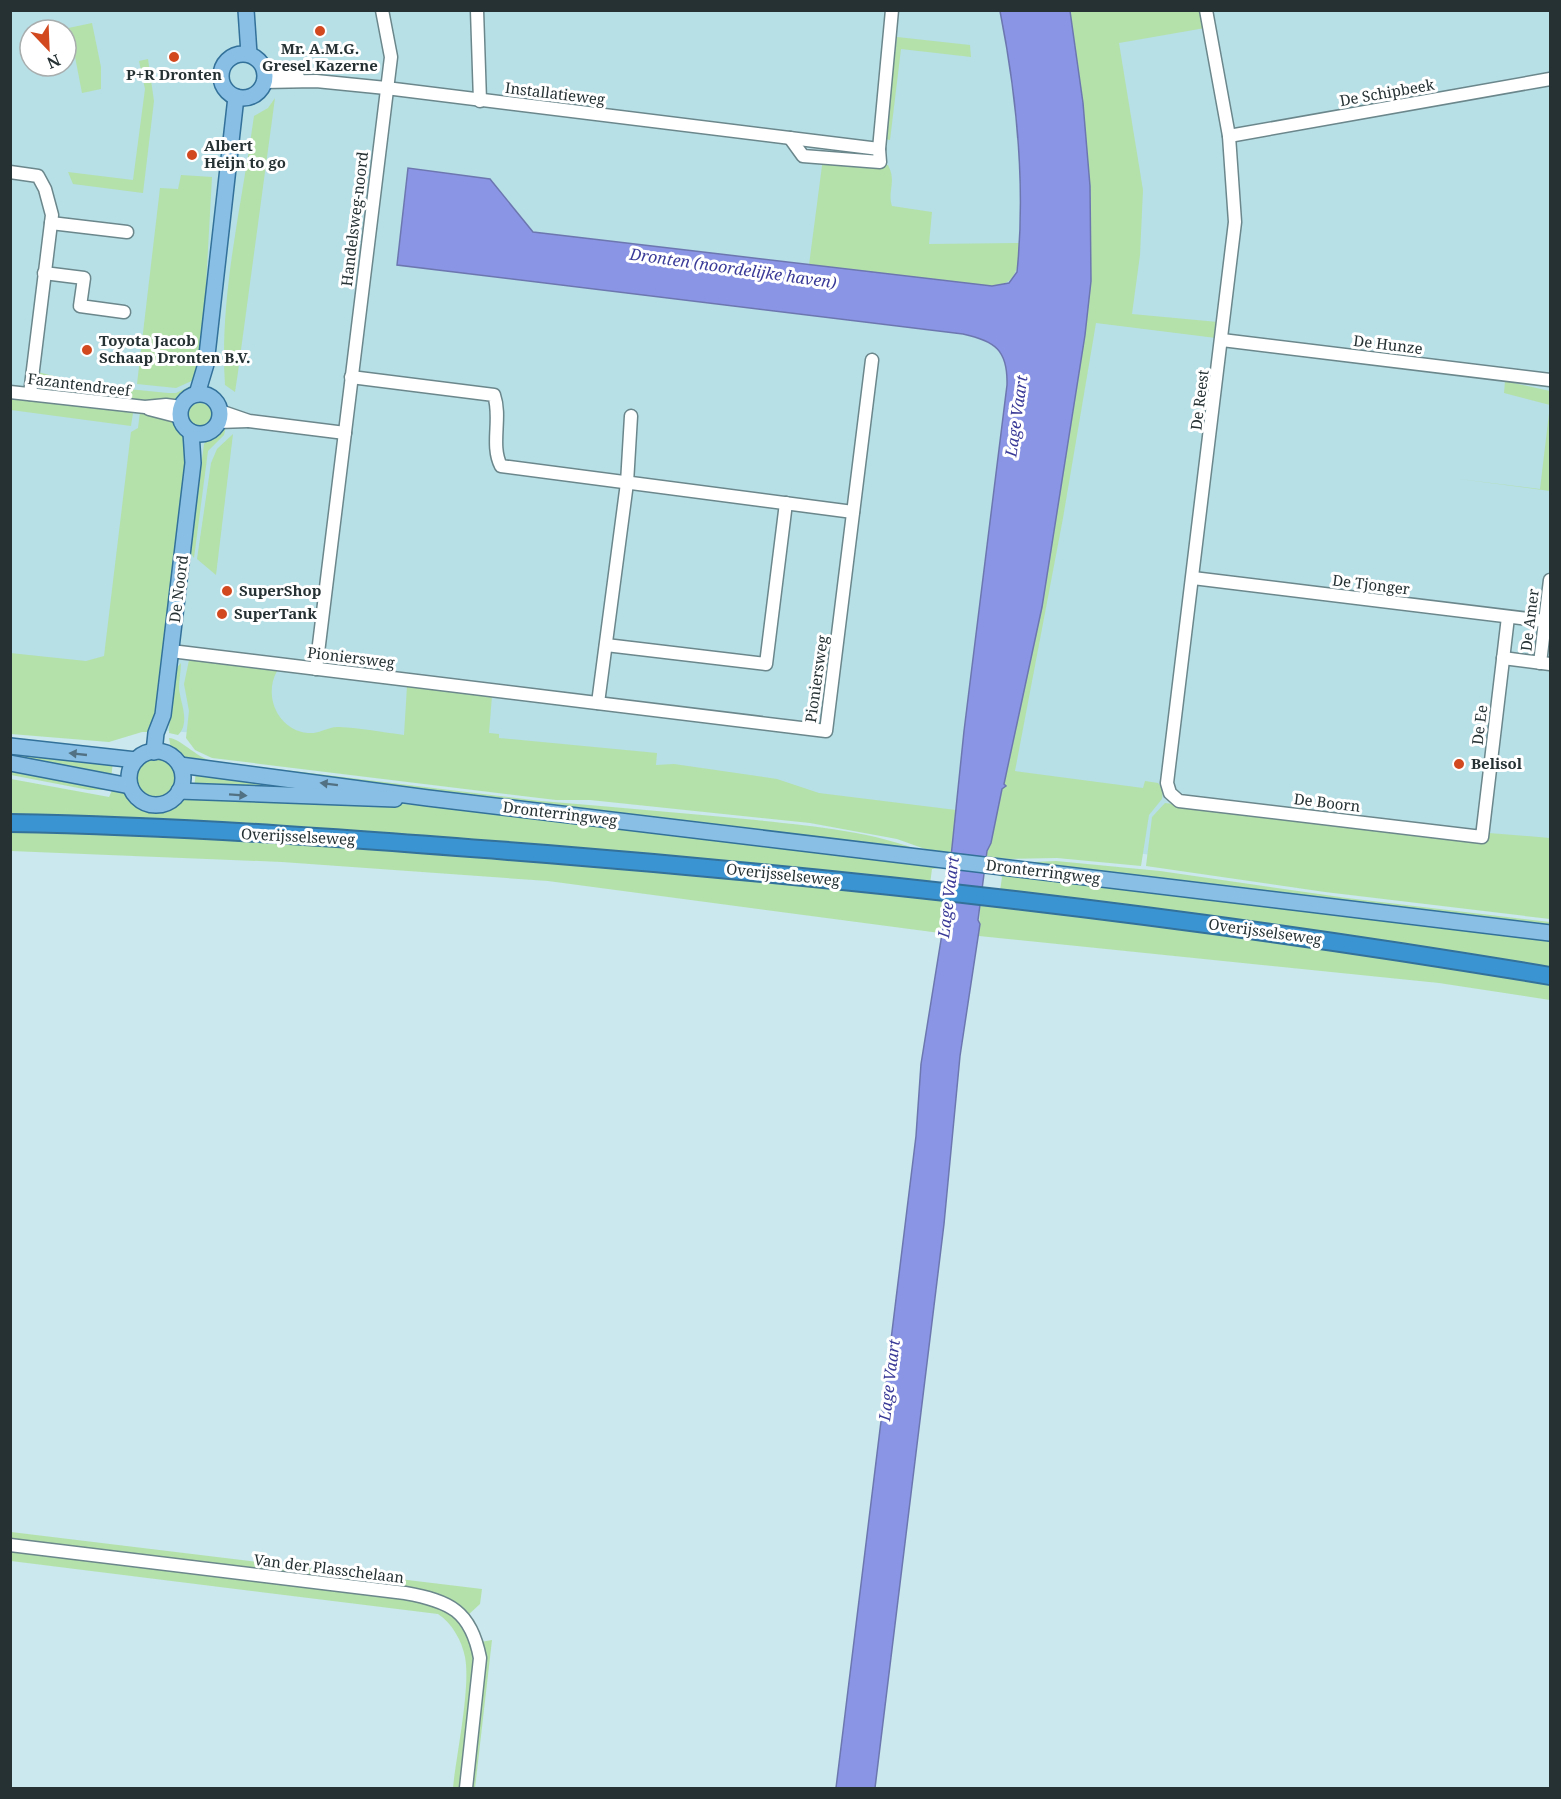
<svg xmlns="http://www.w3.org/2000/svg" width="1561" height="1799" viewBox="0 0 1561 1799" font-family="'Noto Serif',serif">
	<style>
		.built { fill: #b7dfe6; fill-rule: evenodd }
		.green { fill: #b4e1aa }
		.water { fill: #8b95e6; stroke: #6c77b0; stroke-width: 1.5 }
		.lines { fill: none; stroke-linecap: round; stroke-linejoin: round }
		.minor-casing { stroke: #6b878c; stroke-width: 15 }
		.major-casing { stroke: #33719a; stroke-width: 18 }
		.highway-casing { stroke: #33719a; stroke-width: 20 }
		.minor { stroke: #fff; stroke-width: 12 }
		.major { stroke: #89bfe4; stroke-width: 15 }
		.highway { stroke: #3b94d2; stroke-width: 16 }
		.oneway { fill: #527183 }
		.poi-dot { fill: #d24920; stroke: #fff; stroke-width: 2 }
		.labels { text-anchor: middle; stroke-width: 6; stroke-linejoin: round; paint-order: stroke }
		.poi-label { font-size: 15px; font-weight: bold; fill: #253133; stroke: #fff; text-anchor: start }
		.street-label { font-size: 15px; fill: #253133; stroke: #fff }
		.water-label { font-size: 16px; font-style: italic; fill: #3a3a98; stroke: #fff }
	</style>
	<rect width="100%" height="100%" fill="#cae8ed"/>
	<!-- built -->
	<path class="built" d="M11,11H1550V906L207,734L113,726L11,723ZM30,30H66V66H30Z"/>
	<!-- green -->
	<g class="green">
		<path d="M1070,11H1202L1205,28L1119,43L1143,190L1140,255L1132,314L1218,322L1216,338L1096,323L1063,518L1015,771L1143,788L1145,781L1158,783L1163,789L1162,799L1149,815L1141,866L1057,858L1010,859L986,857L1002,789L1006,785L1004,784L1042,607L1085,335L1091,281L1090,186L1083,103Z"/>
		<path d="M92,23L101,67V89L82,93L71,36L66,37V30H59Z"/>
		<path d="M897,37L970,45L971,57L901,49L890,140L885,139Z"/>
		<path d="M148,59L154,101L143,193L73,184L68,172L133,180L145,89L139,61Z"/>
		<path d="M275,98L238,372L235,392L225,385C219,295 242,205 254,116L268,108Z"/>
		<path d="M823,158L888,165C897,182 887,191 892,206L932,212L929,244L1020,243C1018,265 1019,284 992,286L809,265Z"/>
		<path d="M181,175L212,177L202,357L196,379L176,388L137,384L160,188L178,189Z"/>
		<path d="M38,372L88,385L168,393H176L195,384L189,393L176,401L111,399L44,391Z"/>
		<path d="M1505,381L1550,391V491L1459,479L1540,489L1550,405L1504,393Z"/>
		<path d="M11,397L133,413L131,426L11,410Z"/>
		<circle cx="200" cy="415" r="12"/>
		<path d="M140,412C165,418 178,417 188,443L154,732H142L109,742L11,734L10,653L86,661L104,656L131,432L138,428Z"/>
		<path d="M226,427L224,435L208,451L194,558L190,552L204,444L210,436Z"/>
		<path d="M233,434L216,575L197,559L211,463L217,449Z"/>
		<path d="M189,660L277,671C263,696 278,730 308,733C320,734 329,726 339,727C361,728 382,732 404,735L407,686L492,696L489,733L499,734V738L657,753L656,765L674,764L777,779L819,793L956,810L952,853L925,849L897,839L810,823L590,800H556L212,758L195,750L186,738L189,711L184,684Z"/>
		<path d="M181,663C181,671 179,679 179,688C180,702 191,723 178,735L169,733C171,712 165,678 181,663Z"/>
		<path d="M169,738C181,739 195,756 211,761L541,801C613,807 684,813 756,820C812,826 874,831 926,853L181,760L171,749Z"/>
		<path d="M10,750L113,761L111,779L11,759Z"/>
		<circle cx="156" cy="778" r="19"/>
		<path d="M10,765L110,786V790H89L11,775Z"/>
		<path d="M196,771L383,793L194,789Z"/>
		<path d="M11,779L109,797L114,786C144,796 146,821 181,797L430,805L940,864V868L932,869L930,884L430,838L394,833L11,818Z"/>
		<path d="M1165,803L1487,842L1489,833L1550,838V919L1325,892L1146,866L1152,817Z"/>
		<path d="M11,830L363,846L947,896L940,933L548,881L282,862L11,851Z"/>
		<path d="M1056,861L1160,871L1347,898L1550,922V928L1009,863Z"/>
		<path d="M995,871L1550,939V969L1000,891L1002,877L995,874Z"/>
		<path d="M980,902L1300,943L1550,984V1000L1439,983L979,936Z"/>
		<path d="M11,1532L482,1589L480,1604L467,1616L432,1595L11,1542Z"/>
		<path d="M11,1549L408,1598L430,1602L452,1613L464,1622L477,1660L461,1788H453C456,1756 471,1687 465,1657C462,1641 452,1623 438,1614L11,1561Z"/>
		<path d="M492,1640L475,1788H469L481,1642Z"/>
	</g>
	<!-- water -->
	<path class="water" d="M1000,11H1070L1083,103L1090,186L1091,281L1085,335L1042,607L1004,784L1006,786L1002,789L991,843L987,851L978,920L980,924L960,1056L944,1224L875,1788H836L916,1136L921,1064L945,915L964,731L1007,385C1008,350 995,341 963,334L397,265L408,168L490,179L533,232L992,286L1009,283L1017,272C1026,184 1017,97 1000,11Z"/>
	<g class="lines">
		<defs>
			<g id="minor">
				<path d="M477,10L480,101"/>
				<path d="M1206,10L1229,136L1235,222L1167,783L1170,793L1179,801L1482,837L1508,617"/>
				<path d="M264,71L298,77"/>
				<path d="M263,82L316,81L386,88L879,149"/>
				<path d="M1229,136L1550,79"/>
				<path d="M790,138L803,156L880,162L879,149L892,10"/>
				<path d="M10,172L38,176L45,189L52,215L30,394"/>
				<path d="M51,223L127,232"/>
				<path d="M44,273L84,278L80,306L124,312"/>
				<path d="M1222,340L1550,380"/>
				<path d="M351,377L494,395C502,418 490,445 501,466L853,512"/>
				<path d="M10,392L145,407L166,405L181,407"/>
				<path d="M149,409L180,417"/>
				<path d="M220,411L249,421L345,433"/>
				<path d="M218,422L248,421"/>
				<path d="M1193,578L1545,621"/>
				<path d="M606,645L766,664L786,503"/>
				<path d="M171,651L826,731L872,360"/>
				<path d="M1503,658L1550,664"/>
				<path d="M1540,663L1550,580"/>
				<path d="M316,669L391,57L382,10"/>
				<path d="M598,703L627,483L631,416"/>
				<path d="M10,1545L405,1593C450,1601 471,1611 480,1658L466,1788"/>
			</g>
			<g id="major">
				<path d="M246,10L249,54"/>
				<circle cx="243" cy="76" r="22"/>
				<path d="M197,394L206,364L236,97"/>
				<circle cx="200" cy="414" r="20"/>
				<path d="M10,746L136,760"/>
				<circle cx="156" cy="778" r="27"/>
				<path d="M154,752L156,733L163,715L193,463L191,432"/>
				<path d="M10,763L130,786"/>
				<path d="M180,765L428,798L1550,933"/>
				<path d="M179,791L395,799"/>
			</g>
			<path id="highway" d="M10,823C189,826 369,840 547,854C883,881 1218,920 1550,976"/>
		</defs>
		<!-- minor casing -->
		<use href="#minor" class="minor-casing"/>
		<!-- major casing -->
		<use href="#major" class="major-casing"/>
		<!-- highway casing -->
		<use href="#highway" class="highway-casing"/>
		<!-- minor -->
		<use href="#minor" class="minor"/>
		<!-- major -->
		<use href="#major" class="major"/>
		<!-- highway -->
		<use href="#highway" class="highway"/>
	</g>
	<!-- one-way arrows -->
	<defs><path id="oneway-solid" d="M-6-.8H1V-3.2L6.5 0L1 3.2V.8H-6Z" transform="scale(1.5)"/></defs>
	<g class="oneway">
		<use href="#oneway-solid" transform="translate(78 754) rotate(-174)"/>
		<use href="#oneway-solid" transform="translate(329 784) rotate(-173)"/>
		<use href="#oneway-solid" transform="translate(238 795) rotate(4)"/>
	</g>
	<!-- markers -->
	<g class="poi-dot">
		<circle cx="320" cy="31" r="6"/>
		<circle cx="174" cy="57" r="6"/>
		<circle cx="192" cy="155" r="6"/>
		<circle cx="87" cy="350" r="6"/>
		<circle cx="227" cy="591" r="6"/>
		<circle cx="222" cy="614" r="6"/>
		<circle cx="1459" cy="764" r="6"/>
	</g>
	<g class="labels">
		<!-- poi labels -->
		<g class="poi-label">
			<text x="320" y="54" text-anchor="middle">Mr. A.M.G.<tspan x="320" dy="17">Gresel Kazerne</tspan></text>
			<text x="174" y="80" text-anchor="middle">P+R Dronten</text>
			<text x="204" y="151">Albert<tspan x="204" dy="17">Heijn to go</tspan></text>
			<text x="99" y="346">Toyota Jacob<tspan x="99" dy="17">Schaap Dronten B.V.</tspan></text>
			<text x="239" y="596">SuperShop</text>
			<text x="234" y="619">SuperTank</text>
			<text x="1471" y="769">Belisol</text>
		</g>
		<!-- street labels -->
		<g class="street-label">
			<text transform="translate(1387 93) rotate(-10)" y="5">De Schipbeek</text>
			<text transform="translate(555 94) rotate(7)" y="5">Installatieweg</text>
			<text transform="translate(355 219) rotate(-83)" y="5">Handelsweg-noord</text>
			<text transform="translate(1388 345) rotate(7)" y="5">De Hunze</text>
			<text transform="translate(79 385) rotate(7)" y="5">Fazantendreef</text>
			<text transform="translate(1200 400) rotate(-83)" y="5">De Reest</text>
			<text transform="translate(1371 585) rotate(7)" y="5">De Tjonger</text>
			<text transform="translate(179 589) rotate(-83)" y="5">De Noord</text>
			<text transform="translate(1530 620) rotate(-83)" y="5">De Amer</text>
			<text transform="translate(351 658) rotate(7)" y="5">Pioniersweg</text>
			<text transform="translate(817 679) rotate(-82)" y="5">Pioniersweg</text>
			<text transform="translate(1480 725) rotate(-83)" y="5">De Ee</text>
			<text transform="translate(1327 803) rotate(7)" y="5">De Boorn</text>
			<text transform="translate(560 814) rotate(7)" y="5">Dronterringweg</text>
			<text transform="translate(298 837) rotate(3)" y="5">Overijsselseweg</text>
			<text transform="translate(1043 872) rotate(7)" y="5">Dronterringweg</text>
			<text transform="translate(783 875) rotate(6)" y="5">Overijsselseweg</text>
			<text transform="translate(1265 932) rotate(8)" y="5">Overijsselseweg</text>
			<text transform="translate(329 1569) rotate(7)" y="5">Van der Plasschelaan</text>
		</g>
		<!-- water labels -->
		<g class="water-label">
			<text transform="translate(733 268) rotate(8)" y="6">Dronten (noordelijke haven)</text>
			<text transform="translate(1016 416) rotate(-82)" y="6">Lage Vaart</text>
			<text transform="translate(948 897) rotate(-83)" y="6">Lage Vaart</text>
			<text transform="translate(889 1380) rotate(-83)" y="6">Lage Vaart</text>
		</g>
	</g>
	<!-- border -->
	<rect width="1561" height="1799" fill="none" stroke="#253133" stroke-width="24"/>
	<!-- north arrow -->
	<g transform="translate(48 48) rotate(157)"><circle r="28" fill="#ffffff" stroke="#a8adad" stroke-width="1.5"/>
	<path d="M0-4.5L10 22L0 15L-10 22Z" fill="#d24920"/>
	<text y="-9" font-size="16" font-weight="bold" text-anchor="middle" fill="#253133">N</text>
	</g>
</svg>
